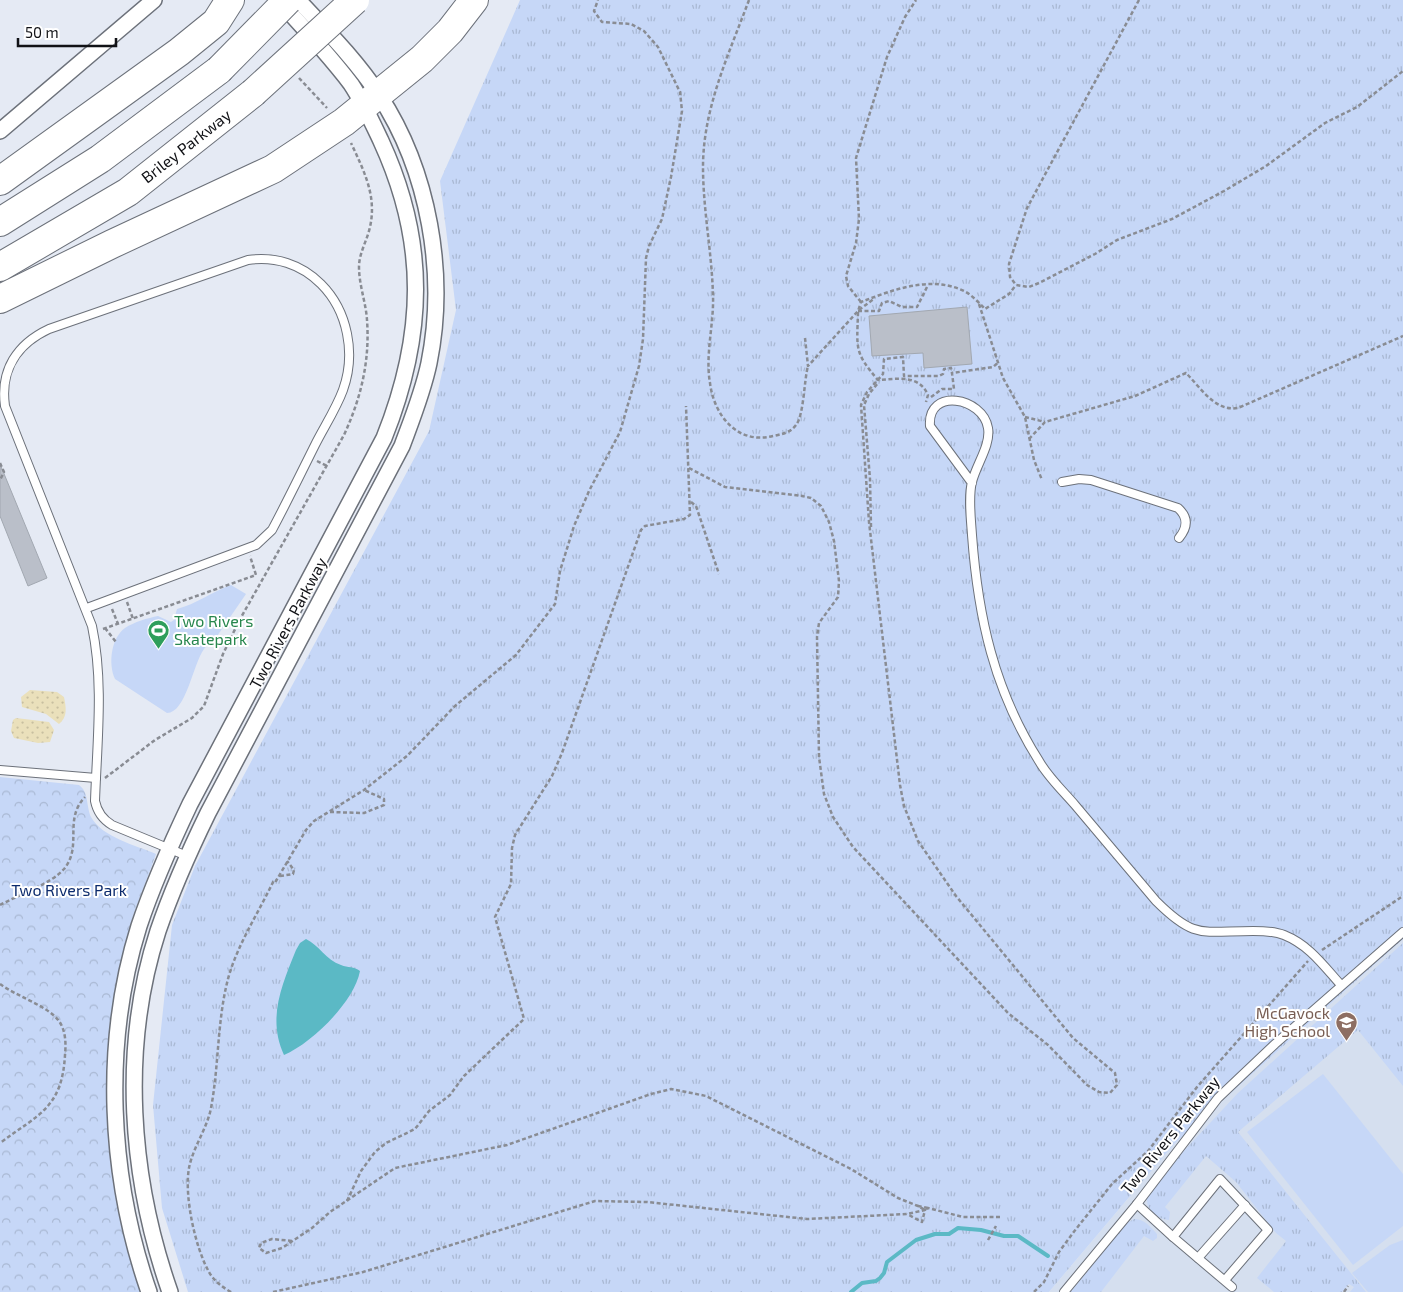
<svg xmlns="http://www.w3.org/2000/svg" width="1403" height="1292" viewBox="0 0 1403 1292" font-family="'Exo 2',sans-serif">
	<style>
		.built { fill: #d5dfef }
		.grass { fill: url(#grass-tufts) }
		.sand { fill: url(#sand-dots) }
		.park { fill: url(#park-crowns) }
		.pitch { fill: #c6d7f7 }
		.water { fill: #5bb9c5 }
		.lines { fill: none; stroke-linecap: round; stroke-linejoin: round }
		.stream { stroke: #5bb9c5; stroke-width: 4 }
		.building { fill: #babfc9; stroke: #a2a8b1 }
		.lane-casing { stroke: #6c717a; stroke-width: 10 }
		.street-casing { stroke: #6c717a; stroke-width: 18 }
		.highway-casing { stroke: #6c717a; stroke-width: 30 }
		.path { stroke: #898c93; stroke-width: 2.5; stroke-dasharray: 4 2.5; stroke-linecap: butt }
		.lane { stroke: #fff; stroke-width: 8 }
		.street { stroke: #fff; stroke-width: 15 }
		.highway { stroke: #fff; stroke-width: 28 }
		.highway-bridge-casing { stroke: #6c717a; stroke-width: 30; stroke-linecap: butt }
		.highway-bridge { stroke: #fff; stroke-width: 28 }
		.labels { text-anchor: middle; stroke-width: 4; stroke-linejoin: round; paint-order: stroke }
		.street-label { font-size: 16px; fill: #111216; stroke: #fff }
		.leisure-label { font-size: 16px; fill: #27864d; stroke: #fff; text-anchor: start }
		.park-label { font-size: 16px; fill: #0c2b6d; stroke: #fff }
		.education-label { font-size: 16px; fill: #785e54; stroke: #fff; text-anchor: end }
	</style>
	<defs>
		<pattern id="grass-tufts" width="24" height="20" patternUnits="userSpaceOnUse" patternTransform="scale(1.25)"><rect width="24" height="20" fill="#c6d7f7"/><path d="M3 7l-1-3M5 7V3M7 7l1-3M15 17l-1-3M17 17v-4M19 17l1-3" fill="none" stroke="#a9b8d3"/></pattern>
		<pattern id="sand-dots" width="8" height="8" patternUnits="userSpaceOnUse" patternTransform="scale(1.25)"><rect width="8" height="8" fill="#eae0bb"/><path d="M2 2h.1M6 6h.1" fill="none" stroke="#c8bfa0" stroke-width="1.8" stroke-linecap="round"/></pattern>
		<pattern id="park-crowns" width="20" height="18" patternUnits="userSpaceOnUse" patternTransform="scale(1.25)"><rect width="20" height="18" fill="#c6d7f7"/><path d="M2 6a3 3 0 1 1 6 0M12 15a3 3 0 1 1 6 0" fill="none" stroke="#a9b8d3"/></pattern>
	</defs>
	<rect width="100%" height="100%" fill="#e5eaf4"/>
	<!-- built -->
	<path class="built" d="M1403,939V1292H1049L1175,1143Z"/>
	<!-- grass -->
	<g class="grass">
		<path d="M520,0H1403V939L1175,1143L1049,1292H188L162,1208L153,1105L172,925L195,866L429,431L456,310L440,181Z"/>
		<path d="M1403,943V1086L1358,1030L1238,1132L1366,1292H1350L1354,1287L1349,1284L1342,1292H1274L1257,1278L1286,1241L1276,1233L1236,1182L1206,1156L1165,1207L1170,1212L1169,1220C1157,1219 1146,1210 1147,1198L1182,1153L1238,1093Z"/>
		<path d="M1134,1219C1143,1218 1151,1227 1157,1234V1238L1153,1241L1144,1236L1101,1292H1071L1125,1224Z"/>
	</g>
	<!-- sand -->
	<g class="sand">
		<path d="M30,690L57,692L64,697C66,707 68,717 59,724L46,714L22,707L21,697Z"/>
		<path d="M16,718L49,722L54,730L50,742L38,743L14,738L11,731L13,720Z"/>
	</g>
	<!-- park -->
	<path class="park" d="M0,777L79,785C89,792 86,806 91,817C103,838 136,845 156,854C148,878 137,902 130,926C103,1030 100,1140 127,1245C131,1260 135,1277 141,1292H0Z"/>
	<!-- pitch -->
	<g class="pitch">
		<path d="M231,585L246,594L213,642C210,644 206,646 204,649C193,664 186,713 167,713L115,679C108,664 111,638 125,628C134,622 148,618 158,616L171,622L174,620L177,609C196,604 212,592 231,585Z"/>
		<path d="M1323,1074L1403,1174V1226L1353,1265L1247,1132Z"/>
		<path d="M1403,1240V1292H1368L1352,1273L1390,1245Z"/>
	</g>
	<!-- water -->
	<path class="water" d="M306,939C319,945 326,960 341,965C348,968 354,966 360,971C354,1002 312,1043 284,1055C267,1018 282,985 296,950L300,943Z"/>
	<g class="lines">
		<!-- stream -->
		<path class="stream" d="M851,1292L862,1283L876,1281L880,1278L884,1273L887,1262L916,1240L935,1234H949L958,1228L981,1230L1004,1236H1018L1048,1256"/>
	</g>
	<!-- building -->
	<g class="building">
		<path d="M967,307L972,364L924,368L923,353L872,356L869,316Z"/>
		<path d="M0,464L47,578L28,586L0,516Z"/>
	</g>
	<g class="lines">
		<defs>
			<g id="lane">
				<path d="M1062,482L1079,479L1091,480L1178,508C1188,517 1188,527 1179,538"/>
				<path d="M972,483L930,426C927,387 983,397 988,428C991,445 976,465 972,482C968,497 971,519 972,535C978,617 994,690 1039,761C1048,777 1063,791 1075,805C1102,837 1129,869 1156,901C1195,940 1202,931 1253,931C1263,931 1274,931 1284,935C1309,945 1323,965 1341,985"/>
				<path d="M87,608L256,545L272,530C287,502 301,473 315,445C324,427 336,409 343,390C356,354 348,311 321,284C301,264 275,256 248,260L49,329C17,344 0,370 5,406L92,626C104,683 97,742 95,801C97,811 102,819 112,825L187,856"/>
				<path d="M0,770L96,778"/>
				<path d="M1137,1204L1173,1237L1232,1287"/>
				<path d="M1173,1237L1220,1179L1268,1230L1225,1280"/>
				<path d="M1198,1258L1245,1205"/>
				<path d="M1064,1292L1137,1204L1218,1098L1275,1044L1403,932"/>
			</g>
			<g id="street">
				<path d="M0,131L154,0"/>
				<path d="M149,1292C109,1177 102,1044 139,926C153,884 171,844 190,804L384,438C425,335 428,243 381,141C372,122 363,102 351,84C329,55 304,28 279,1"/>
				<path d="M170,1292C130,1178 120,1048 158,931C172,890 189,852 208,813L402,446C412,419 423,392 429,363C447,274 429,171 379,95C356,60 326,30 298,0"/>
			</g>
			<g id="highway">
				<path d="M0,181L179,52L216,22L230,0"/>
				<path d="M0,222L100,159L219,70"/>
				<path d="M0,267L128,192L253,93"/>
				<path d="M0,299L112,244L273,169L344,122L422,59L450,31L474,0"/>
			</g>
		</defs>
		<!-- lane casing -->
		<use href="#lane" class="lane-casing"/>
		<!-- street casing -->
		<use href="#street" class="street-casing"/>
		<!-- highway casing -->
		<use href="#highway" class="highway-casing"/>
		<!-- path -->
		<g class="path">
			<path d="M749,0C729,54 703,108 703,167C703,210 712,253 713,296C714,324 705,355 710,383C714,415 737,445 773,436C782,434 790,433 796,425C804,415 804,380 808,366"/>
			<path d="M1139,0L1027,208L1009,264L1010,277L1016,285L1029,287L1039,283L1095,254L1117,240L1172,219L1224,191L1266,166L1325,123L1357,107L1403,71"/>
			<path d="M299,78L327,108"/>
			<path d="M861,302L848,286L846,276L856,243L859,219L856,158L887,57L905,17L916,0"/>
			<path d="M979,304L1003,378L1025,417L1034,460L1042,480"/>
			<path d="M859,310L875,298"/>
			<path d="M858,311H879L882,303L889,301L902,307H917L928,285"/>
			<path d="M858,312C857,349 854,352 878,380C897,379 919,374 928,395L926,402"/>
			<path d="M805,338L808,366L858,311L861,302C892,290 931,275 964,291C972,295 979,303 985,309L1009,294L1016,285"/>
			<path d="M931,397L942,389H954L952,373L993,367L999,362"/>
			<path d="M1025,417L1045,422"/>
			<path d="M1029,439L1045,422L1135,396L1186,373C1201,388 1215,412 1238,408L1403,336"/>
			<path d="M317,461L327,466"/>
			<path d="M0,463L4,472L0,480"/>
			<path d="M689,468L725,487L802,496L811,498L821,506L829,522L834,541L839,581L838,597L819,623L817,637L819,757L824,794L833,817L853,847L1008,1013L1048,1045L1087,1085L1099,1092L1110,1093L1117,1085L1115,1073L1073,1038L956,896L918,841L904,806L900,785L869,522L861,405L867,392L883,374L884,359L903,357L904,376H939L943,374L944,369L951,368L952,373"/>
			<path d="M691,502L696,506L719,574"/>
			<path d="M871,527L870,479L864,405L869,394L878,383"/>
			<path d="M127,602L133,619"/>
			<path d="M112,609L118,624"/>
			<path d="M105,628L116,642"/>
			<path d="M103,629L256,575L250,556"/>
			<path d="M105,778L155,740L192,718L204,706L223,654L239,621L344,435C361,398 370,361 367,320C366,303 359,285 359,267C359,253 367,241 370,227C377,196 364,171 351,143"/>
			<path d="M330,812L364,813L384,805V799L364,790"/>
			<path d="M280,876L293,874L294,870L287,861"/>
			<path d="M0,905C18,895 51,884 64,869C83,846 63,820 85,797"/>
			<path d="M1322,950L1403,896"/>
			<path d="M0,984C16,996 48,1006 59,1021C66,1031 66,1044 65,1055C62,1108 39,1114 0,1143"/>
			<path d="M347,1201L361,1171L375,1152L386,1143L415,1129L429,1111L450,1095L464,1076L524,1019L495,917L511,884L512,848L515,835L552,776L562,753L641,530L645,526L684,519L690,515L686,406"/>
			<path d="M928,1208L918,1206L925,1210L928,1208L963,1217H1001"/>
			<path d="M988,1240L996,1226"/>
			<path d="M292,1241L272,1239L261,1243L259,1248L266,1253L282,1248L312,1228L330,1212L395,1168L507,1145L651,1094L671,1089L706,1096L851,1169L898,1198L918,1206"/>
			<path d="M231,1292C222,1287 214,1281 209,1272C195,1247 184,1196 189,1168C193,1147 207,1129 211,1108C219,1066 217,1021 228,979C237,945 259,912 274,880L276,881L306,830L314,821L364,790L407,756L455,706L516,655L555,604L560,571L574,526L589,491L620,432L639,366L643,339L646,258L649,246L662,219L671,177L682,111L680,92L658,47L644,31L631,24L602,22L594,11L598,0"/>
			<path d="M273,1292L363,1272L595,1201L647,1202L807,1219L907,1214L925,1210L922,1222L907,1214"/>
			<path d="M1034,1292L1044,1282L1059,1252L1076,1229L1112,1184L1148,1151L1197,1087L1308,961"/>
			<path d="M1344,1292L1348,1286"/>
		</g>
		<!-- lane -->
		<use href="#lane" class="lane"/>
		<!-- street -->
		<use href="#street" class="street"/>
		<!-- highway -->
		<use href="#highway" class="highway"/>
		<defs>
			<g id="highway-bridge">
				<path d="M219,70L288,0"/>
				<path d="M253,93L355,0"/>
			</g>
		</defs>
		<!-- highway-bridge casing -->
		<use href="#highway-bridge" class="highway-bridge-casing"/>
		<!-- highway-bridge -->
		<use href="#highway-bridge" class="highway-bridge"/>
	</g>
	<!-- icons -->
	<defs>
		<symbol id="stadium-pin" viewBox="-11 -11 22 30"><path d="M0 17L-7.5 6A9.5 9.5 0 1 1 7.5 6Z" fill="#2e9e5b" stroke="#fff"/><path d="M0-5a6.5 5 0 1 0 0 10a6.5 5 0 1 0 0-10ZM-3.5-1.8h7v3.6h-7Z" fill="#fff"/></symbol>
		<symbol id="school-pin" viewBox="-11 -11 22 30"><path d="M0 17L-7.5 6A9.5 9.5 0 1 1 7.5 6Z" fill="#8d6e63" stroke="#fff"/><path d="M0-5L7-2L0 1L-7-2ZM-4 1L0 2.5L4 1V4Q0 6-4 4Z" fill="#fff"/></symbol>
	</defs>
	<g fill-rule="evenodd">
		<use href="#stadium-pin" x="146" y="618" width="25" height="34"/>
		<use href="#school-pin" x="1334" y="1010" width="25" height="34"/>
	</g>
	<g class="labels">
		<!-- street labels -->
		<g class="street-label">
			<text transform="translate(186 146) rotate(-38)" y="6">Briley Parkway</text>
			<text transform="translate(288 623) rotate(-62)" y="6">Two Rivers Parkway</text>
			<text transform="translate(1170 1135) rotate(-51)" y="6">Two Rivers Parkway</text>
		</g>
		<!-- leisure labels -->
		<g class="leisure-label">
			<text x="174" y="627">Two Rivers<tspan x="174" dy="18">Skatepark</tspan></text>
		</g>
		<!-- park labels -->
		<g class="park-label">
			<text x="69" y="896">Two Rivers Park</text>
		</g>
		<!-- education labels -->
		<g class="education-label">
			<text x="1330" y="1019">McGavock<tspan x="1330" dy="18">High School</tspan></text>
		</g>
	</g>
	<!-- scale -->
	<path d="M18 38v8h98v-8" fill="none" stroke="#111216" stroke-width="2.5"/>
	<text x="25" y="38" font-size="15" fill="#111216" stroke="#ffffff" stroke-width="4" paint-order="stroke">50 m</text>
</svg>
